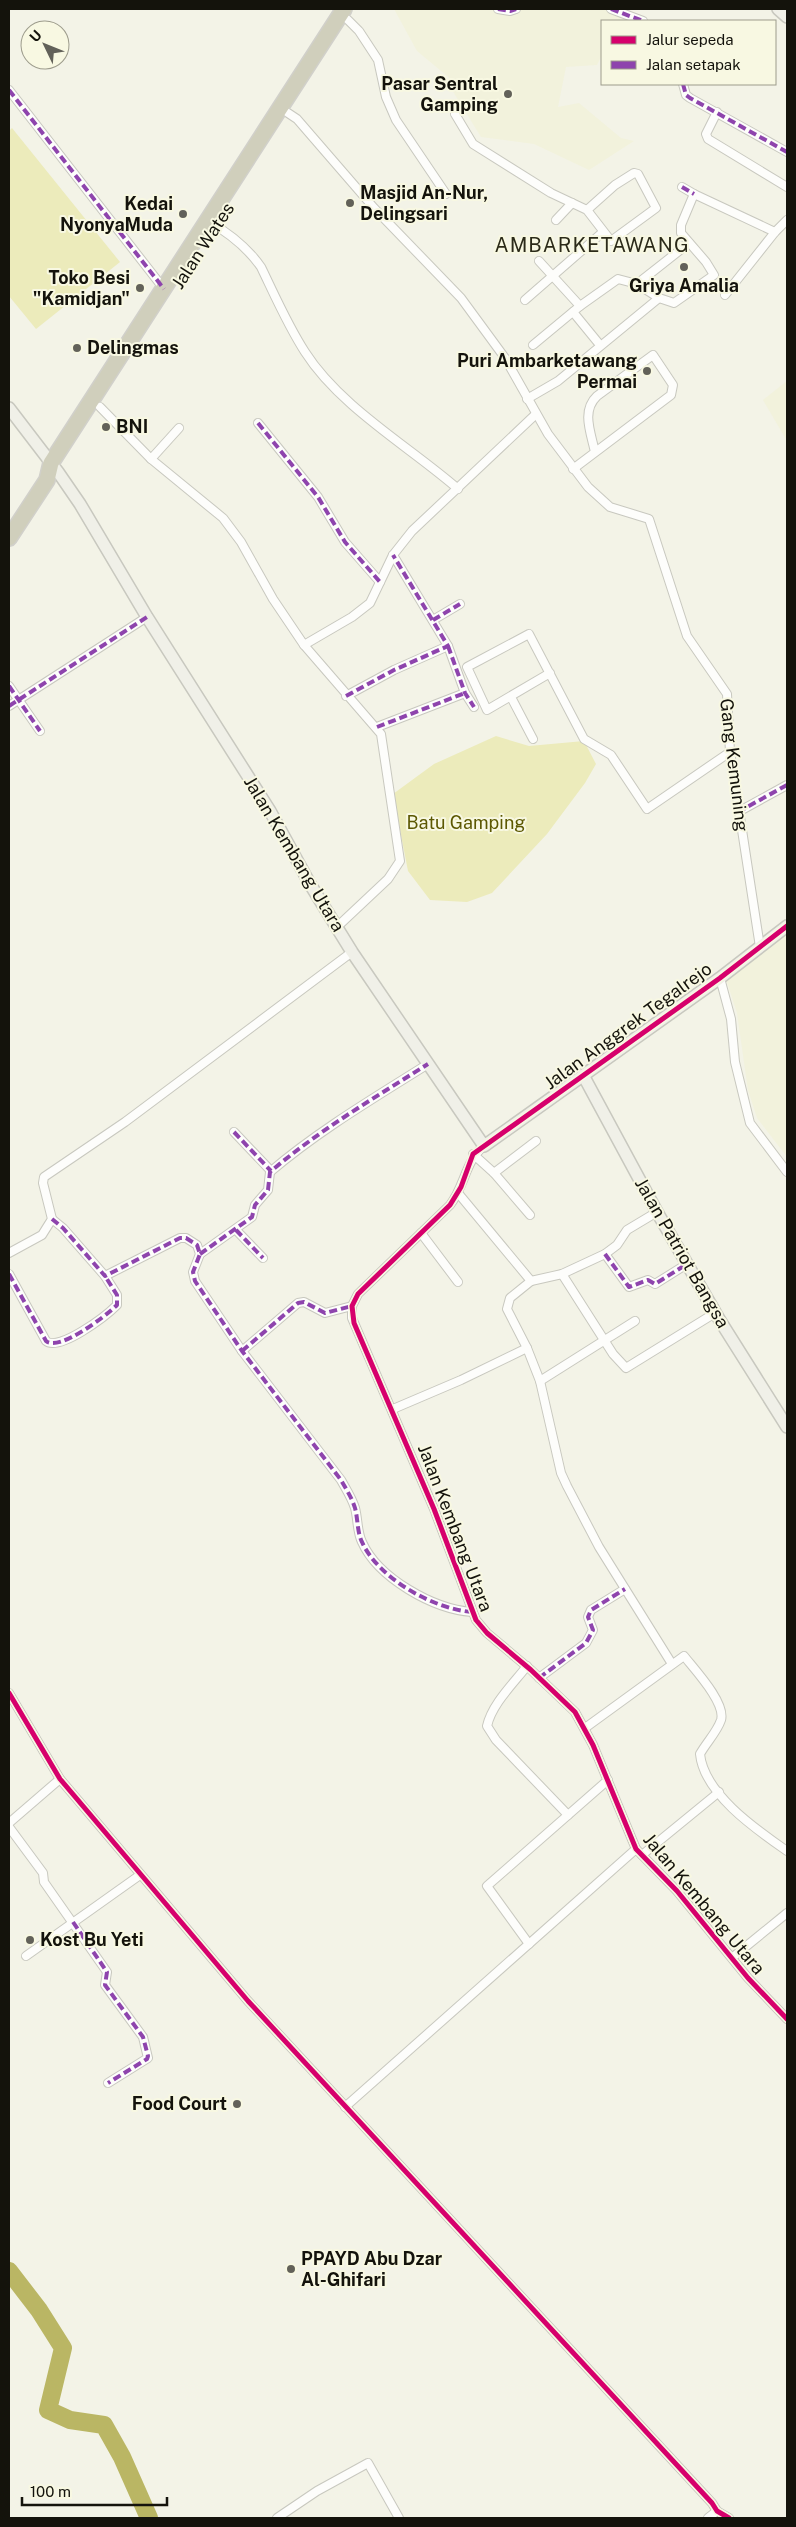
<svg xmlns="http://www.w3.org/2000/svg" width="796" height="2527" viewBox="0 0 796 2527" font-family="'Public Sans',sans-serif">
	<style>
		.built { fill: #f2f2dc }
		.green { fill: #ecebbb }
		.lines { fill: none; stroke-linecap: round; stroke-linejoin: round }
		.river { stroke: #bab664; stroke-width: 18 }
		.street-casing { stroke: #c8c8bf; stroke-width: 10 }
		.secondary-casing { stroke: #c8c8bf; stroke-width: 14 }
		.highway-casing { stroke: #d1d0ca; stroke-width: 18 }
		.street { stroke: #fdfdfb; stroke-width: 8 }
		.secondary { stroke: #f0f0e8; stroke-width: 11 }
		.highway { stroke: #d0cfbc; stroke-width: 15 }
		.quiet { stroke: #8e44ad; stroke-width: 4; stroke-dasharray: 8 4; stroke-linecap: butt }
		.cycleway-casing { stroke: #f8f8e2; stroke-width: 8 }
		.cycleway { stroke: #d6006c; stroke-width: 5 }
		.poi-dot { fill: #626159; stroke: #f8f8e2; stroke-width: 2 }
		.labels { text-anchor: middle; stroke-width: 4; stroke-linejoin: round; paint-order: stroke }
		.poi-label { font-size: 18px; font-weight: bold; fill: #14130c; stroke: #f8f8e2; text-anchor: end }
		.street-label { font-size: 18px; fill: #14130c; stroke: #f8f8e2 }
		.park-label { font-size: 18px; fill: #5c5802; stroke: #f8f8e2 }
		.quarter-label { font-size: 20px; letter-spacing: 1px; fill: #2b2a19; stroke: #f8f8e2 }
	</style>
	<rect width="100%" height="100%" fill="#f3f3e7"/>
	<!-- built -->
	<g class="built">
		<path d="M394,9H621L626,11L620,21H602V55L597,65L566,67L558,107L579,103L621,138L634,141L589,170L534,144L481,137L449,85L452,80L417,51Z"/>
		<path d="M787,381V441L763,400Z"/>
		<path d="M787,932V1157L757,1118L748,1090L737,1013L726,979Z"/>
	</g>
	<!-- green -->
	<g class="green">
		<path d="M12,128L120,262L36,329L9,296V131Z"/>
		<path d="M496,736L529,746L584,741L596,764L585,783L547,834L492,893L467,902L430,900L408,871L393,794L434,764Z"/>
	</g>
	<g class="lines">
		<!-- river -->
		<path class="river" d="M9,2271L39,2310L63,2348L48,2410L70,2420L104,2425L122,2457L149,2518"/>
		<defs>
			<g id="street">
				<path d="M498,9L510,11L516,9"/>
				<path d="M611,9L643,21"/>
				<path d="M348,20L359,31L378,60L386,97L396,120L446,194"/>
				<path d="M683,84L686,95L690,98L787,152"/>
				<path d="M9,90L164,289"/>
				<path d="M717,112L706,134L708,139L787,187"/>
				<path d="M288,113L297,119L374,208L461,298L505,358L548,434L588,487L610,507L649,519L687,636L727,694L730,752L760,947"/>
				<path d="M455,114L473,144L551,193L587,210L611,241L656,208L638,174L634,173L615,185L587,210"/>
				<path d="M682,187L694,194"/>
				<path d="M556,220L572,203"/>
				<path d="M208,221C229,233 247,247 261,267C275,296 288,326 305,352C340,407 410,447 458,489"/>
				<path d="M637,284L689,243"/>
				<path d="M725,295L775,232L787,220"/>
				<path d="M659,298L674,303L714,275L706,262L681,233V225L694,194L775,232"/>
				<path d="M525,300L603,232"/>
				<path d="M573,312L600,345"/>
				<path d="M533,345L580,306"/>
				<path d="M527,399L558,381L659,298L637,284L618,279L580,306L539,261"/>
				<path d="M100,407L151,459L223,518L241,542L273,599L304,645L381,734L400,861L388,879L338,926"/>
				<path d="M258,423L318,497L345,542L380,582"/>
				<path d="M151,459L179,428"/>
				<path d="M573,469L667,398L671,395L673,385L653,355L597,396C581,411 591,433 595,452"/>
				<path d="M433,620L460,604"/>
				<path d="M304,645L352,617L370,603L393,555L412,531L536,414"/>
				<path d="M448,646L465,693L474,707"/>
				<path d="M550,673L487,710L467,667L529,634L584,739L611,755L647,809L730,752"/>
				<path d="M9,686L40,731"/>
				<path d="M346,696L394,670L448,646L393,555"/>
				<path d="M511,697L533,739"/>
				<path d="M9,706L147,617"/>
				<path d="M377,727L465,693"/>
				<path d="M738,812L787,785"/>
				<path d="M720,978L731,1019L735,1062L750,1123L787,1172"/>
				<path d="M234,1132L271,1171"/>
				<path d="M484,1146C465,1161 465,1186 450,1205L358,1294L352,1306V1318L434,1509L476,1620L487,1633L531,1670L575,1712L593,1745L636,1849L677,1891L748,1978L787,2019"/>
				<path d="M473,1154L494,1173L530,1215"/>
				<path d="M494,1173L536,1141"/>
				<path d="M458,1193L531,1281L510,1298L507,1309L527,1348L540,1381L561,1473L567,1486L599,1547L672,1664"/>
				<path d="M52,1219L63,1228L105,1276L180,1238H186L197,1245L200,1254L193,1272L195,1281L242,1351L341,1480C346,1489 352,1498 355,1508C358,1519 357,1532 362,1542C378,1578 433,1609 472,1612"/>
				<path d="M236,1230L263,1258"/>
				<path d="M421,1233L458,1282"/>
				<path d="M9,1253L42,1235L52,1219L43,1183L44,1177L125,1122L352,952"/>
				<path d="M200,1254L252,1217L255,1205L268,1190L270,1172C318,1131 374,1098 428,1064"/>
				<path d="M605,1254L629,1287L648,1280L655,1284L687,1264"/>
				<path d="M9,1274L46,1341C59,1352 106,1316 117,1305V1295L105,1276"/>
				<path d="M562,1274L613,1354L626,1368L715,1313"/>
				<path d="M531,1281L562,1274L605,1254L617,1245L627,1230L657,1212"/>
				<path d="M242,1351L298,1303L304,1302L325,1313L352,1306"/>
				<path d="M540,1381L635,1321"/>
				<path d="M393,1409L461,1380L527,1348"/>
				<path d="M527,1666C513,1684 492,1704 487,1726L496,1740L568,1815"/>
				<path d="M539,1678L586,1643L593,1630L588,1617L591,1610L625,1589"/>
				<path d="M9,1693L60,1779L248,2001L712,2503L717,2511L729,2518"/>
				<path d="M585,1728L684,1656C695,1670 726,1703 721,1720C717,1732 706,1743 700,1754C704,1794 757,1830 787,1851"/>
				<path d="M9,1823L60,1779"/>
				<path d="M9,1827L43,1873L44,1882L107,1972L105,1985L143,2037L148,2058L108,2083"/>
				<path d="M642,1855L719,1792"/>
				<path d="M529,1944L487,1886L608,1780"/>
				<path d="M26,1956L140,1875"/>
				<path d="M733,1957L787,1913"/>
				<path d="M345,2107L636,1849"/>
				<path d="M277,2518L317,2491L368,2463L399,2518"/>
				<path d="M708,2518L717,2511"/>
			</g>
			<g id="secondary">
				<path d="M778,9L787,17"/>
				<path d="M9,408L58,472L80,504L147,617L270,811L310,884L352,952L484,1146L720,978L787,926"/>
				<path d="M583,1075L657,1212L719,1319L787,1427"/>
			</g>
			<path id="highway" d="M9,538L47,480L51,463L344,9"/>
		</defs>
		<!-- street casing -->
		<use href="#street" class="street-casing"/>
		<!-- secondary casing -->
		<use href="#secondary" class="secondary-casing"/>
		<!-- highway casing -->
		<use href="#highway" class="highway-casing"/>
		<!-- street -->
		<use href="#street" class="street"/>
		<!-- secondary -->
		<use href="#secondary" class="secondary"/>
		<!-- highway -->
		<use href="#highway" class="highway"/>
		<!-- quiet -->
		<g class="quiet">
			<path d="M498,9L510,11L516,9"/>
			<path d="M611,9L643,21"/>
			<path d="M683,84L686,95L690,98L787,152"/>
			<path d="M9,90L164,289"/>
			<path d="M682,187L694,194"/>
			<path d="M258,423L318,497L345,542L380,582"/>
			<path d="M433,620L460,604"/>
			<path d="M448,646L465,693L474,707"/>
			<path d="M9,686L40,731"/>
			<path d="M346,696L394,670L448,646L393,555"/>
			<path d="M9,706L147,617"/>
			<path d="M377,727L465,693"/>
			<path d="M738,812L787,785"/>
			<path d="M234,1132L271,1171"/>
			<path d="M52,1219L63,1228L105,1276L180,1238H186L197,1245L200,1254L193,1272L195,1281L242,1351L341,1480C346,1489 352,1498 355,1508C358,1519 357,1532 362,1542C378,1578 433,1609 472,1612"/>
			<path d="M236,1230L263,1258"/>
			<path d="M200,1254L252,1217L255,1205L268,1190L270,1172C318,1131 374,1098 428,1064"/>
			<path d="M605,1254L629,1287L648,1280L655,1284L687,1264"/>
			<path d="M9,1274L46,1341C59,1352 106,1316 117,1305V1295L105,1276"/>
			<path d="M242,1351L298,1303L304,1302L325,1313L352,1306"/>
			<path d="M539,1678L586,1643L593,1630L588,1617L591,1610L625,1589"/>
			<path d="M73,1922L107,1972L105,1985L143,2037L148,2056L147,2059L108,2083"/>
		</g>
		<defs>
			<g id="cycleway">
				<path d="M787,926L720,978L473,1154L461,1187L450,1205L358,1294L352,1306L354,1323L434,1509L476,1620L487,1633L531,1670L575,1712L593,1745L636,1849L677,1891L748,1978L787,2019"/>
				<path d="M9,1693L60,1779L248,2001L712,2503L717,2511L729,2518"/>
			</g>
		</defs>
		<!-- cycleway casing -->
		<use href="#cycleway" class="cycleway-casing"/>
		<!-- cycleway -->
		<use href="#cycleway" class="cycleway"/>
	</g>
	<!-- markers -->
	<g class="poi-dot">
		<circle cx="508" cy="94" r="5"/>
		<circle cx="350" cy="203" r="5"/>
		<circle cx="183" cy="214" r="5"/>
		<circle cx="684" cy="267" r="5"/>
		<circle cx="140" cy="288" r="5"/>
		<circle cx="77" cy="348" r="5"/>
		<circle cx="647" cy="371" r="5"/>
		<circle cx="106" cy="427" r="5"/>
		<circle cx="30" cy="1940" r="5"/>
		<circle cx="237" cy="2104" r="5"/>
		<circle cx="291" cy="2269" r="5"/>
	</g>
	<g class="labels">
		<!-- poi labels -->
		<g class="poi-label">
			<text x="498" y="90">Pasar Sentral<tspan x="498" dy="21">Gamping</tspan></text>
			<text x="360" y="199" text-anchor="start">Masjid An-Nur,<tspan x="360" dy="21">Delingsari</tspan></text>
			<text x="173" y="210">Kedai<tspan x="173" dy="21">NyonyaMuda</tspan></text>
			<text x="130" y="284">Toko Besi<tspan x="130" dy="21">"Kamidjan"</tspan></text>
			<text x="684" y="292" text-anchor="middle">Griya Amalia</text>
			<text x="87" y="354" text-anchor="start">Delingmas</text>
			<text x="637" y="367">Puri Ambarketawang<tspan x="637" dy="21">Permai</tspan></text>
			<text x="116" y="433" text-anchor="start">BNI</text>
			<text x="40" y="1946" text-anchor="start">Kost Bu Yeti</text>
			<text x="227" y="2110">Food Court</text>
			<text x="301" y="2265" text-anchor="start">PPAYD Abu Dzar<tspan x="301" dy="21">Al-Ghifari</tspan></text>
		</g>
		<!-- street labels -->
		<g class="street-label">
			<text transform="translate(203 246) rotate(-57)" y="6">Jalan Wates</text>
			<text transform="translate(734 765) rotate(83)" y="6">Gang Kemuning</text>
			<text transform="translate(294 854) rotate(59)" y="6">Jalan Kembang Utara</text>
			<text transform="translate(628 1026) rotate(-36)" y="6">Jalan Anggrek Tegalrejo</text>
			<text transform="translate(682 1253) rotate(60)" y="6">Jalan Patriot Bangsa</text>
			<text transform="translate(455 1528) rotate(69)" y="6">Jalan Kembang Utara</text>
			<text transform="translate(704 1904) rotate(50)" y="6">Jalan Kembang Utara</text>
		</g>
		<!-- park labels -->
		<g class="park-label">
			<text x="466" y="829">Batu Gamping</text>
		</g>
		<!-- quarter labels -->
		<g class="quarter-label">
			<text x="592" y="252">AMBARKETAWANG</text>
		</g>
	</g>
	<!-- border -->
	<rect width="796" height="2527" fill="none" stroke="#14130c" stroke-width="20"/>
	<!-- legend -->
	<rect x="601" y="20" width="175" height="65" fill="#f8f8e2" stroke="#9d9c8c"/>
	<rect x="611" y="36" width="25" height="8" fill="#d6006c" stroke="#9d9c8c"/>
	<text x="646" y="45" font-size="15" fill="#14130c">Jalur sepeda</text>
	<rect x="611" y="61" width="25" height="8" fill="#8e44ad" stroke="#9d9c8c"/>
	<text x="646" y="70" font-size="15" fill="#14130c">Jalan setapak</text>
	<!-- north arrow -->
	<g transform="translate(45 45) rotate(313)"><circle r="24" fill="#f8f8e2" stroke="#9d9c8c"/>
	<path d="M0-4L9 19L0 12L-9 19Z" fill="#626159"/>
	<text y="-8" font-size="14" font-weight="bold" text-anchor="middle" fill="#14130c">U</text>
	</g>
	<!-- scale -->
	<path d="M22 2497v8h145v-8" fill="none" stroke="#14130c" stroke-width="2.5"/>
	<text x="30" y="2497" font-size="15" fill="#14130c" stroke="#f8f8e2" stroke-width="4" paint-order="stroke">100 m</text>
</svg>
